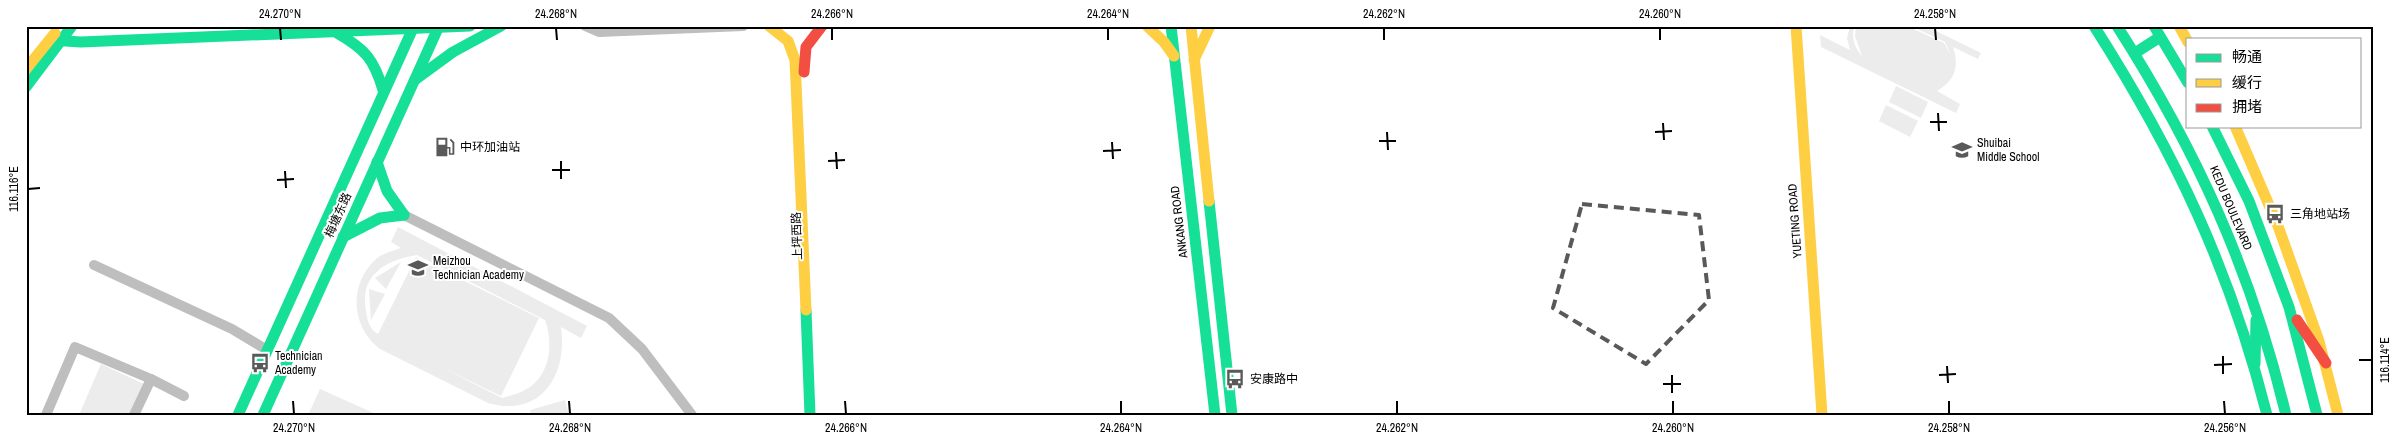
<svg xmlns="http://www.w3.org/2000/svg" width="2399" height="441" viewBox="0 0 2399 441" font-family="'Archivo Narrow','Noto Sans SC',sans-serif">
	<style>
		.green { fill: #ececec; fill-rule: evenodd }
		.lines { fill: none; stroke-linecap: round; stroke-linejoin: round }
		.street { stroke: #bebebe; stroke-width: 10 }
		.fast { stroke: #16e098; stroke-width: 11 }
		.slow { stroke: #ffcf43; stroke-width: 11 }
		.jam { stroke: #f24e42; stroke-width: 11 }
		.marked { fill: none; stroke: #595959; stroke-width: 4; stroke-dasharray: 10 6; stroke-linejoin: round }
		.ticks { fill: none; stroke: #000; stroke-width: 2 }
		.labels { text-anchor: middle; stroke-width: 4; stroke-linejoin: round; paint-order: stroke }
		.poi-label { font-size: 12px; fill: #000; stroke: #fff; text-anchor: start }
		.street-label { font-size: 12px; fill: #000; stroke: #fff }
		.neatline { fill: none; stroke: #000; stroke-width: 2 }
		.ticks-label { font-size: 12px; text-anchor: middle; fill: #000 }
	</style>
	<rect width="100%" height="100%" fill="#fff"/>
	<!-- green -->
	<g class="green">
		<path d="M1850,26H1855C1850,36 1855,49 1862,56L1855,36L1856,26H1907L1944,43L1951,55L1945,42L1911,26H1926L1981,53L1978,59L1953,47C1960,67 1954,81 1937,91L1960,104L1956,113L1821,47L1820,35L1850,50L1847,38Z"/>
		<path d="M1896,86L1928,102L1921,118L1889,102Z"/>
		<path d="M1886,105L1918,121L1910,137L1879,121Z"/>
		<path d="M398,227L587,326L581,338L561,327C568,376 540,418 488,403L380,349C351,327 348,285 376,259C383,253 393,251 401,248L391,242ZM417,255L545,320C554,344 550,377 525,390C518,394 509,396 502,398L439,366L501,396L539,318L416,257L378,334C370,330 367,320 366,311C359,274 387,260 417,255Z"/>
		<path d="M401,262L386,289L375,278Z"/>
		<path d="M369,289L385,294L371,320Z"/>
		<path d="M101,364L144,384L129,415H79Z"/>
		<path d="M320,389L378,415H308Z"/>
		<path d="M565,400L569,415H531L530,410Z"/>
	</g>
	<g class="lines">
		<!-- street -->
		<g class="street">
			<path d="M585,26L599,32L743,26"/>
			<path d="M404,215L609,318L642,349L692,415"/>
			<path d="M94,265L232,329L267,350"/>
			<path d="M46,415L75,347L151,379L184,396"/>
			<path d="M134,415L151,379"/>
		</g>
		<!-- fast -->
		<g class="fast">
			<path d="M1171,26L1215,415"/>
			<path d="M2094,26C2175,153 2230,269 2267,415"/>
			<path d="M2117,26C2197,151 2251,270 2286,415"/>
			<path d="M2154,26L2188,83"/>
			<path d="M337,33C365,49 374,59 383,90"/>
			<path d="M50,40L81,42L470,26"/>
			<path d="M2135,53L2160,37"/>
			<path d="M416,79L453,52L501,26"/>
			<path d="M26,87L72,26"/>
			<path d="M2212,126L2249,201L2289,307L2317,415"/>
			<path d="M377,162L387,191L404,215"/>
			<path d="M1209,201L1232,415"/>
			<path d="M343,237L380,218L404,215"/>
			<path d="M806,310L810,415"/>
			<path d="M2255,364L2256,320"/>
			<path d="M238,415L414,26"/>
			<path d="M263,415L439,26"/>
		</g>
		<!-- slow -->
		<g class="slow">
			<path d="M769,26L788,41L795,60L806,310"/>
			<path d="M1147,26L1164,42L1174,56"/>
			<path d="M1191,26L1209,201"/>
			<path d="M1796,26L1822,415"/>
			<path d="M2179,26L2188,42"/>
			<path d="M1194,60L1210,26"/>
			<path d="M26,69L55,33"/>
			<path d="M2235,126L2278,226L2319,341L2338,415"/>
		</g>
		<!-- jam -->
		<g class="jam">
			<path d="M804,72L806,47L822,26"/>
			<path d="M2297,320L2326,363"/>
		</g>
	</g>
	<!-- marked area -->
	<path class="marked" d="M1582,204L1699,215L1709,300L1646,364L1553,308Z"/>
	<!-- ticks -->
	<path class="ticks" d="M280,28L281,40M556,28L557,40M832,28V40M1108,28V40M1384,28V40M1660,28V40M1935,28L1936,40M1938,113L1939,131M1930,122H1947M1663,123L1664,140M1387,132L1388,150M1655,132L1672,131M1379,141H1396M1112,142L1113,159M1103,151L1121,150M836,152L837,169M561,161V179M828,161L845,160M552,170H570M285,171L286,188M277,180L294,179M28,189L40,188M2223,356V374M2359,360H2372M2214,365L2232,364M1947,366L1948,383M1672,375V393M1939,375L1956,374M1663,384H1681M293,401L294,414M569,401L570,414M845,401L846,414M1121,401V414M1397,401V414M1673,401V414M1949,401V414M2224,401L2225,414"/>
	<!-- icons -->
	<defs>
		<symbol id="fuel-bare" viewBox="-9 -9 18 18"><path d="M-5.5-6h7V0h2V4h1.3V-2.5L3-4.5l.8-.8L6-3V5H2.5V1h-1V6h-7ZM-4.2-4.7v3.2H.2V-4.7Z" fill="#595959" stroke="#fff" stroke-width="2.5" paint-order="stroke"/></symbol>
		<symbol id="school-bare" viewBox="-9 -9 18 18"><path d="M0-5L7-2L0 1L-7-2ZM-4 1L0 2.5L4 1V4Q0 6-4 4Z" fill="#595959" stroke="#fff" stroke-width="2.5" paint-order="stroke"/></symbol>
		<symbol id="bus-bare" viewBox="-9 -9 18 18"><path d="M-5-6H5V4H4V6H2V4H-2V6H-4V4H-5ZM-3.5-4V0h7V-4ZM-3.5 1.2v1.5H-2V1.2ZM2 1.2v1.5H3.5V1.2Z" fill="#595959" stroke="#fff" stroke-width="2.5" paint-order="stroke"/></symbol>
		<symbol id="university-bare" viewBox="-9 -9 18 18"><path d="M0-5L7-2L0 1L-7-2ZM-4 1L0 2.5L4 1V4Q0 6-4 4Z" fill="#595959" stroke="#fff" stroke-width="2.5" paint-order="stroke"/></symbol>
	</defs>
	<g fill-rule="evenodd">
		<use href="#fuel-bare" x="431" y="133" width="28" height="28"/>
		<use href="#school-bare" x="1948" y="136" width="28" height="28"/>
		<use href="#bus-bare" x="2261" y="200" width="28" height="28"/>
		<use href="#university-bare" x="404" y="254" width="28" height="28"/>
		<use href="#bus-bare" x="246" y="349" width="28" height="28"/>
		<use href="#bus-bare" x="1221" y="365" width="28" height="28"/>
	</g>
	<g class="labels">
		<!-- poi labels -->
		<g class="poi-label">
			<text x="1977" y="147">Shuibai<tspan x="1977" dy="14">Middle School</tspan></text>
			<text x="460" y="151">中环加油站</text>
			<text x="2290" y="218">三角地站场</text>
			<text x="433" y="265">Meizhou<tspan x="433" dy="14">Technician Academy</tspan></text>
			<text x="275" y="360">Technician<tspan x="275" dy="14">Academy</tspan></text>
			<text x="1250" y="383">安康路中</text>
		</g>
		<!-- street labels -->
		<g class="street-label">
			<text transform="translate(2231 208) rotate(67)" y="4">KEDU BOULEVARD</text>
			<text transform="translate(338 215) rotate(-66)" y="4">梅塘东路</text>
			<text transform="translate(1795 221) rotate(-94)" y="4">YUETING ROAD</text>
			<text transform="translate(1179 222) rotate(-97)" y="4">ANKANG ROAD</text>
			<text transform="translate(797 236) rotate(-92)" y="4">上坪西路</text>
		</g>
	</g>
	<!-- border -->
	<rect width="2399" height="441" fill="none" stroke="#ffffff" stroke-width="55"/>
	<!-- legend -->
	<rect x="2186" y="38" width="175" height="90" fill="#ffffff" stroke="#999999"/>
	<rect x="2196" y="54" width="25" height="8" fill="#16e098" stroke="#999999"/>
	<text x="2232" y="62" font-size="15" fill="#000000">畅通</text>
	<rect x="2196" y="79" width="25" height="8" fill="#ffcf43" stroke="#999999"/>
	<text x="2232" y="88" font-size="15" fill="#000000">缓行</text>
	<rect x="2196" y="104" width="25" height="8" fill="#f24e42" stroke="#999999"/>
	<text x="2232" y="112" font-size="15" fill="#000000">拥堵</text>
	<rect x="28" y="28" width="2344" height="386" class="neatline"/>
	<g class="ticks-label">
		<text x="280" y="18">24.270°N</text>
		<text x="556" y="18">24.268°N</text>
		<text x="832" y="18">24.266°N</text>
		<text x="1108" y="18">24.264°N</text>
		<text x="1384" y="18">24.262°N</text>
		<text x="1660" y="18">24.260°N</text>
		<text x="1935" y="18">24.258°N</text>
		<text transform="translate(14 189) rotate(-90)" y="4">116.116°E</text>
		<text transform="translate(2385 360) rotate(-90)" y="4">116.114°E</text>
		<text x="294" y="432">24.270°N</text>
		<text x="570" y="432">24.268°N</text>
		<text x="846" y="432">24.266°N</text>
		<text x="1121" y="432">24.264°N</text>
		<text x="1397" y="432">24.262°N</text>
		<text x="1673" y="432">24.260°N</text>
		<text x="1949" y="432">24.258°N</text>
		<text x="2225" y="432">24.256°N</text>
	</g>
</svg>
